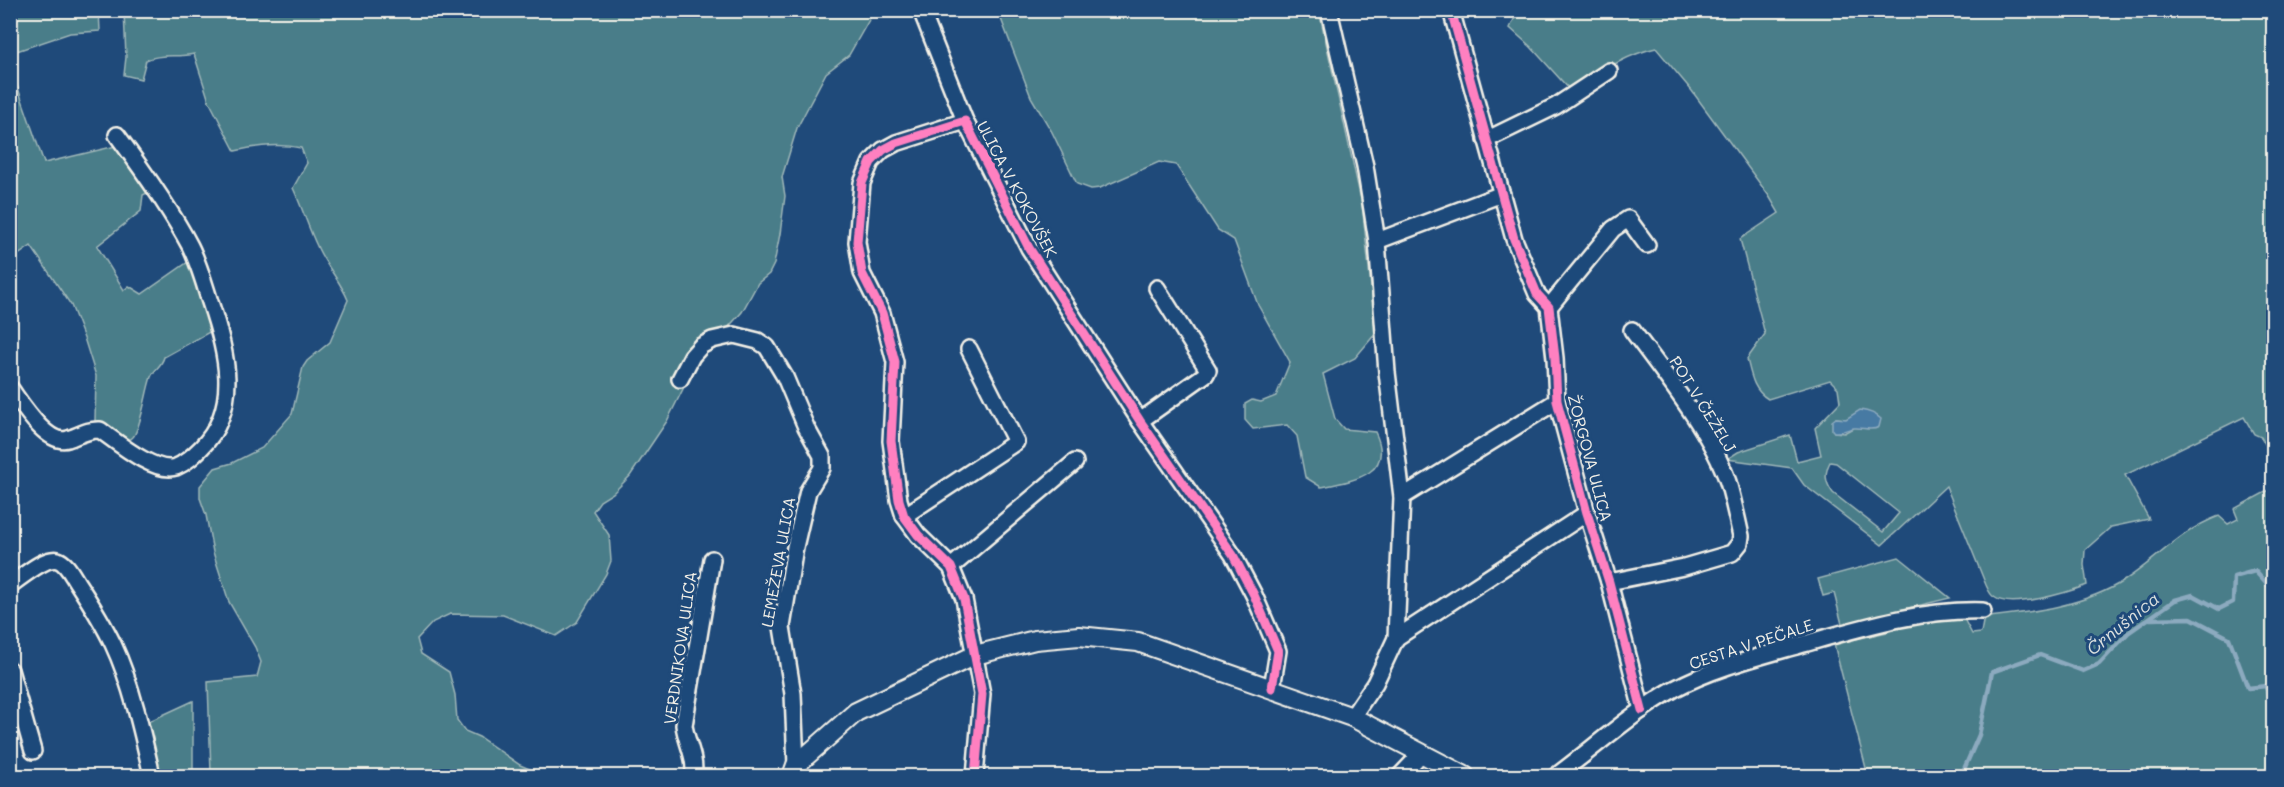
<svg xmlns="http://www.w3.org/2000/svg" width="2284" height="787" viewBox="0 0 2284 787" font-family="Mali,sans-serif">
	<style>
		.green { fill: #4a7d89; stroke: #9fb7b8; stroke-width: 1.5; fill-rule: evenodd }
		.water { fill: #467aa3; stroke: #8caabf; stroke-width: 1.5 }
		.lines { fill: none; stroke-linecap: round; stroke-linejoin: round }
		.stream { stroke: #8caabf; stroke-width: 4.5 }
		.minor-casing { stroke: #f4f1e8; stroke-width: 20 }
		.tertiary-casing { stroke: #f4f1e8; stroke-width: 22 }
		.minor { stroke: #1f4a7a; stroke-width: 15 }
		.tertiary { stroke: #1f4a7a; stroke-width: 18 }
		.cycleway-casing { stroke: #1f4a7a; stroke-width: 13 }
		.cycleway { stroke: #ff80c0; stroke-width: 9 }
		.labels { text-anchor: middle; stroke-width: 6; stroke-linejoin: round; paint-order: stroke }
		.street-label { font-size: 16px; fill: #f4f1e8; stroke: #1f4a7a }
		.water-label { font-size: 18px; font-style: italic; fill: #dadfde; stroke: #1f4a7a }
	</style>
	<rect width="100%" height="100%" fill="#1f4a7a"/>
	<filter id="ink" filterUnits="userSpaceOnUse"><feTurbulence type="fractalNoise" baseFrequency=".0167" numOctaves="2"/><feDisplacementMap in="SourceGraphic" scale="12" xChannelSelector="R" yChannelSelector="G"/><feConvolveMatrix kernelMatrix="1 2 1 2 8 2 1 2 1" color-interpolation-filters="sRGB"/></filter>
	<g filter="url(#ink)">
		<!-- green -->
		<g class="green">
			<path d="M11,10L99,11L100,31L70,33L11,53Z"/>
			<path d="M1515,10L2273,11V458L2261,437L2254,434L2244,417L2125,475L2149,519L2111,527L2085,550L2084,565L2087,585C2069,592 2010,610 1994,597C1990,595 1988,589 1986,585L1946,486L1882,545L1804,485L1792,468L1727,459L1738,452L1790,435L1797,461L1821,455L1815,428L1840,402L1838,388L1830,380L1768,399C1753,390 1751,375 1747,359L1765,334L1740,239L1779,213L1769,196L1692,91L1656,48C1624,55 1598,74 1571,91L1531,47L1510,28L1516,15ZM1836,418L1846,419L1853,428L1844,433L1834,432ZM1830,462L1836,463L1899,513L1883,532L1833,493C1825,482 1824,474 1830,462Z"/>
			<path d="M124,11H874L849,55L826,73L797,128L782,177L785,196L780,234L774,264L769,274L758,283L742,312L705,353L687,381L667,421L630,476L613,493L600,501L593,511L609,535L611,561L606,574L577,622L556,636L503,615L450,614L433,622L417,639L421,654L449,672L455,695L457,720L465,731L479,737L520,765L546,776H217L211,773L208,682L257,677L261,662L255,647L229,602L213,552L206,515L200,498V486L215,468L232,463L262,448L292,414L303,367L307,361L330,342L348,300C340,280 325,265 317,246C308,227 302,207 293,188L307,163L301,148C279,143 256,146 235,151L209,101L194,54C177,58 162,53 146,60L141,79L124,75L126,57Z"/>
			<path d="M998,11H1319L1362,204L1376,333L1355,358L1323,374L1335,419L1344,429L1375,432C1396,475 1352,481 1321,487L1305,477L1297,436L1287,425L1253,429L1245,420V404L1252,400L1261,402L1276,396L1290,362L1258,305L1234,240L1218,230L1176,165L1159,162L1100,188L1091,189L1077,184L1052,132L1031,97Z"/>
			<path d="M10,65L44,163L120,145L151,191L143,195L141,211L97,246L124,290L129,286L142,294L191,260L215,329L164,357C162,366 154,369 151,377C146,391 141,428 133,437C129,441 128,440 124,440L95,421L96,376L85,341L71,305L31,246L11,260Z"/>
			<path d="M2273,488V776H1964L1962,771L1949,776H1868L1834,644L1887,632L1907,625L1964,619L1972,634L1981,633L1983,622L1989,617C2035,612 2086,605 2125,580C2160,557 2178,532 2219,516L2228,524L2238,519L2234,509Z"/>
			<path d="M1899,557L1950,598L1842,624L1834,593L1823,596L1818,579Z"/>
			<path d="M193,701V776H179L151,768L141,725Z"/>
		</g>
		<!-- water -->
		<path class="water" d="M1860,410C1868,411 1875,413 1881,419L1879,427C1871,432 1863,427 1854,428C1846,429 1843,433 1834,432L1832,430V421L1836,418L1846,419Z"/>
		<g class="lines">
			<!-- stream -->
			<g class="stream">
				<path d="M2150,619L2191,618L2229,638L2248,688L2266,686L2270,702L2274,705"/>
				<path d="M2274,766V776"/>
				<path d="M1961,776L1979,735L1992,672L2040,655L2083,671L2099,664L2128,633L2175,600L2193,595L2219,609L2233,602L2234,577L2255,571L2274,592"/>
			</g>
			<defs>
				<g id="minor">
					<path d="M921,10L965,121"/>
					<path d="M1329,10L1365,166L1377,241L1387,372L1402,497L1396,638L1375,683L1352,717"/>
					<path d="M1451,10L1514,239L1537,294L1549,307L1555,358L1557,401L1587,513L1609,582L1642,710"/>
					<path d="M1486,140L1556,106L1609,71"/>
					<path d="M1377,241L1502,194"/>
					<path d="M1549,307L1613,229L1628,219L1647,245"/>
					<path d="M680,379L692,356L701,346L712,340L734,335L758,341L767,347L785,377L806,427L822,456V468L808,491L795,547L782,627L793,694L796,765"/>
					<path d="M10,388C21,403 47,446 68,439C78,436 88,429 100,430C117,442 155,474 176,467C186,463 194,455 201,448C242,407 226,349 210,302C204,283 199,264 190,246C170,208 142,169 117,135"/>
					<path d="M1140,421L1206,374L1208,370L1157,288"/>
					<path d="M1402,497L1557,401"/>
					<path d="M904,516L1016,442L969,349"/>
					<path d="M951,567L1075,462"/>
					<path d="M1609,582L1684,567L1732,553L1740,543L1741,536C1737,518 1733,499 1728,482C1710,430 1665,375 1632,330"/>
					<path d="M10,585C21,578 45,556 58,560C67,563 73,577 78,584C91,604 103,623 113,644C131,682 143,735 152,776"/>
					<path d="M1396,638L1587,513"/>
					<path d="M10,670L33,751"/>
					<path d="M693,776C697,759 686,742 684,725L712,559"/>
					<path d="M975,776L982,694L964,599L951,567L918,535L904,516L899,500L891,441L895,362L882,313L862,273L857,242L862,183L871,162L883,150L896,143L965,121L1029,248L1140,421L1233,555L1254,595L1278,651L1272,688"/>
					<path d="M1400,776L1422,753"/>
					<path d="M1556,776C1595,747 1632,713 1674,689C1713,668 1758,657 1800,645C1860,628 1921,609 1983,611"/>
				</g>
				<path id="tertiary" d="M792,776L796,765L856,712L975,655L1035,640L1079,636L1138,642L1352,717L1465,776"/>
			</defs>
			<!-- minor casing -->
			<use href="#minor" class="minor-casing"/>
			<!-- tertiary casing -->
			<use href="#tertiary" class="tertiary-casing"/>
			<!-- minor -->
			<use href="#minor" class="minor"/>
			<!-- tertiary -->
			<use href="#tertiary" class="tertiary"/>
			<defs>
				<g id="cycleway">
					<path d="M1451,10L1514,239L1537,294L1549,307L1555,358L1557,401L1587,513L1609,582L1642,710"/>
					<path d="M975,776L982,694L964,599L951,567L918,535L904,516L899,500L891,441L895,362L882,313L862,273L857,242L862,183L871,162L883,150L896,143L965,121L1029,248L1140,421L1233,555L1254,595L1278,651L1272,688"/>
				</g>
			</defs>
			<!-- cycleway casing -->
			<use href="#cycleway" class="cycleway-casing"/>
			<!-- cycleway -->
			<use href="#cycleway" class="cycleway"/>
		</g>
	</g>
	<g class="labels">
		<!-- street labels -->
		<g class="street-label">
			<text transform="translate(1017 189) rotate(62)" y="6">ULICA V KOKOVŠEK</text>
			<text transform="translate(1703 404) rotate(58)" y="6">POT V ČEŽELJ</text>
			<text transform="translate(1590 458) rotate(75)" y="6">ŽORGOVA ULICA</text>
			<text transform="translate(778 562) rotate(-80)" y="6">LEMEŽEVA ULICA</text>
			<text transform="translate(1751 644) rotate(-18)" y="6">CESTA V PEČALE</text>
			<text transform="translate(680 648) rotate(-82)" y="6">VERDNIKOVA ULICA</text>
		</g>
		<!-- water labels -->
		<g class="water-label">
			<text transform="translate(2123 624) rotate(-39)" y="6">Črnušnica</text>
		</g>
	</g>
	<!-- margin -->
	<rect width="2284" height="787" fill="none" stroke="#1f4a7a" stroke-width="36"/>
	<rect x="18" y="18" width="2248" height="751" fill="none" stroke="#f4f1e8" stroke-width="2" filter="url(#ink)"/>
</svg>
